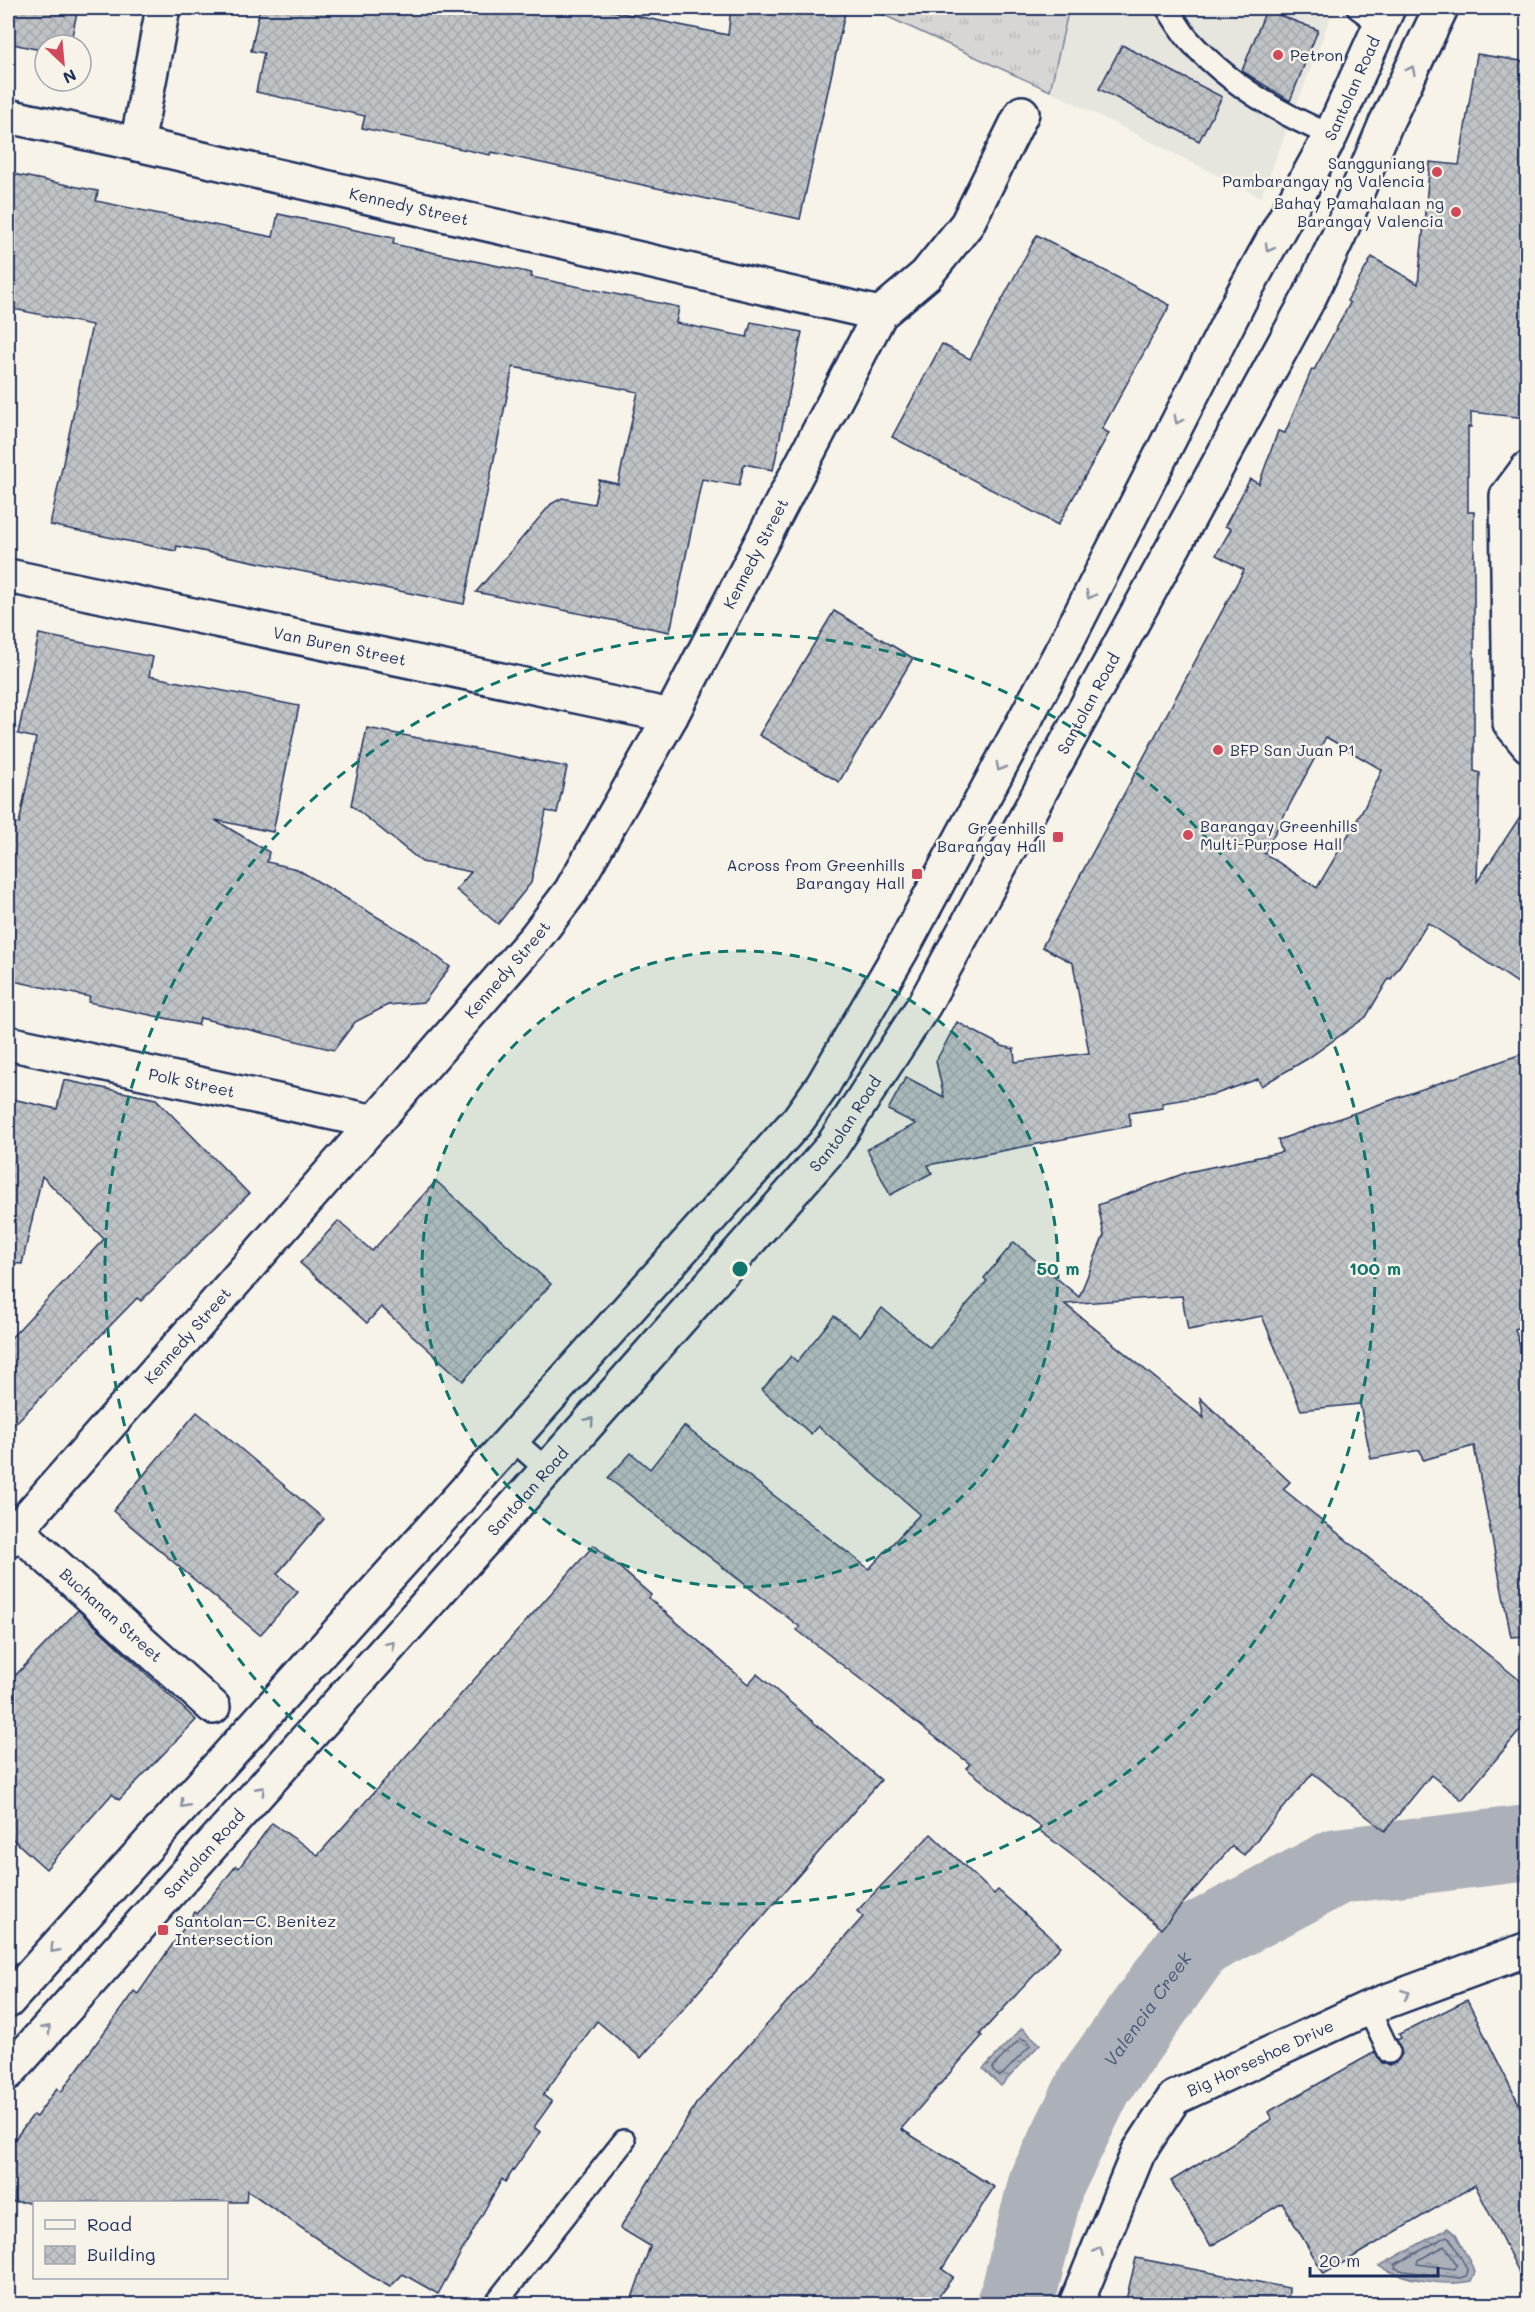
<svg xmlns="http://www.w3.org/2000/svg" width="1535" height="2312" viewBox="0 0 1535 2312" font-family="Mali,sans-serif">
	<style>
		.built { fill: #e6e5de }
		.grass { fill: url(#grass-tufts); stroke: #798299; stroke-width: 1.5 }
		.water { fill: url(#water-ripples); stroke: #727c95; stroke-width: 1.5 }
		.lines { fill: none; stroke-linecap: round; stroke-linejoin: round }
		.shore { stroke: #556382; stroke-width: 1.5 }
		.river { stroke: #acb0b9; stroke-width: 76 }
		.building { fill: url(#building-cross-hatch); stroke: #1b2f5e; stroke-width: 1.5; fill-rule: evenodd }
		.service-casing { stroke: #1b2f5e; stroke-width: 26 }
		.minor-casing { stroke: #1b2f5e; stroke-width: 38 }
		.secondary-casing { stroke: #1b2f5e; stroke-width: 38 }
		.service { stroke: #f7f3e8; stroke-width: 21 }
		.minor { stroke: #f7f3e8; stroke-width: 33 }
		.secondary { stroke: #f7f3e8; stroke-width: 33 }
		.oneway { stroke: #8991a3 }
		.ring { fill: none; stroke: #0f766e; stroke-width: 3; stroke-dasharray: 10 8 }
		.poi-dot { fill: #d1495b; stroke: #f7f3e8; stroke-width: 2 }
		.labels { text-anchor: middle; stroke-width: 5; stroke-linejoin: round; paint-order: stroke }
		.poi-label { font-size: 16px; fill: #1b2f5e; stroke: #f7f3e8; text-anchor: start }
		.street-label { font-size: 16px; fill: #1b2f5e; stroke: #f7f3e8 }
		.water-label { font-size: 18px; font-style: italic; fill: #465679; stroke: #f7f3e8 }
		.centre { fill: #0f766e; stroke: #f7f3e8; stroke-width: 3 }
		.ring-label { font-size: 18px; text-anchor: middle; font-weight: bold; fill: #0f766e; stroke: #f7f3e8; stroke-width: 5; stroke-linejoin: round; paint-order: stroke }
	</style>
	<defs>
		<pattern id="grass-tufts" width="24" height="20" patternUnits="userSpaceOnUse" patternTransform="scale(1.5)"><rect width="24" height="20" fill="#d7d6d4"/><path d="M3 7l-1-3M5 7V3M7 7l1-3M15 17l-1-3M17 17v-4M19 17l1-3" fill="none" stroke="#b8b8b8"/></pattern>
		<pattern id="water-ripples" width="26" height="14" patternUnits="userSpaceOnUse" patternTransform="scale(1.5)"><rect width="26" height="14" fill="#acb0b9"/><path d="M2 4q2-2 4 0t4 0M15 11q2-2 4 0t4 0" fill="none" stroke="#8b909a"/></pattern>
		<pattern id="building-cross-hatch" width="8" height="8" patternUnits="userSpaceOnUse" patternTransform="scale(1.5)"><rect width="8" height="8" fill="#c0c3c5"/><path d="M0 0l8 8M0 8l8-8" fill="none" stroke="#a4a8ac"/></pattern>
	</defs>
	<rect width="100%" height="100%" fill="#f7f3e8"/>
	<filter id="ink" filterUnits="userSpaceOnUse"><feTurbulence type="fractalNoise" baseFrequency=".0167" numOctaves="2"/><feDisplacementMap in="SourceGraphic" scale="12" xChannelSelector="R" yChannelSelector="G"/><feConvolveMatrix kernelMatrix="1 2 1 2 8 2 1 2 1" color-interpolation-filters="sRGB"/></filter>
	<g filter="url(#ink)">
		<!-- built -->
		<path class="built" d="M1069,8H1334L1261,197L1050,91Z"/>
		<!-- grass -->
		<path class="grass" d="M876,8H1069L1050,91L875,11Z"/>
		<!-- water -->
		<g class="water">
			<path d="M1022,2028L1040,2044L1001,2086L983,2069Z"/>
			<path d="M1448,2228L1456,2235L1475,2272L1471,2281C1447,2287 1400,2279 1379,2266Z"/>
		</g>
		<g class="lines">
			<!-- shore -->
			<g class="shore">
				<path d="M1021,2038L1029,2042L1030,2046L1002,2075L999,2076L993,2071V2067Z"/>
				<path d="M1447,2236L1451,2239L1468,2271L1466,2276L1460,2278L1404,2271L1395,2268L1396,2264Z"/>
				<path d="M1445,2246L1457,2265L1455,2269L1417,2264L1418,2260Z"/>
			</g>
			<!-- river -->
			<path class="river" id="s1" d="M1014,2304L1018,2296L1046,2184L1096,2082L1197,1941L1338,1866L1528,1843"/>
		</g>
		<!-- building -->
		<g class="building">
			<path d="M8,8H78L70,45H45V51L8,43Z"/>
			<path d="M260,8H598L728,35L731,8H846L800,219L491,152L490,155L362,128L365,116L256,92L264,53L251,51Z"/>
			<path d="M1266,10L1318,30L1290,101L1242,71Z"/>
			<path d="M1122,45L1222,97L1199,141L1099,89Z"/>
			<path d="M1477,54L1527,62V418L1471,412V427H1468V512H1474V771L1480,773L1477,882L1527,806V989L1428,923L1391,979L1389,978L1366,1017L1307,1059L1261,1086L1258,1079L1216,1094L1162,1103L1163,1108L1129,1113L1131,1126L928,1165L932,1173L890,1195L867,1149L916,1124L888,1110L906,1077L944,1097L936,1061L957,1022L1002,1046L1014,1049L1015,1062L1089,1053L1073,963L1042,947L1244,570L1216,555L1231,529L1225,526L1250,479L1259,484L1278,431L1285,433L1312,369L1314,370L1350,303L1347,301L1372,257L1418,284L1430,162L1459,165ZM1326,737L1382,770L1363,810L1317,888L1264,853Z"/>
			<path d="M8,173L98,191L96,201L273,237L278,214L394,238L393,244L532,273L531,277L679,307L676,323L747,337L751,322L802,332L773,470L744,464L739,486L702,479L670,632L476,592L551,504L562,498L594,504L599,480L618,484L638,392L513,367L464,604L177,546L176,551L50,525L92,325L8,308Z"/>
			<path d="M1037,235L1170,305L1102,429L1109,433L1058,525L892,437L942,344L970,359Z"/>
			<path d="M834,611L913,658L839,782L759,735Z"/>
			<path d="M39,634L153,657L149,676L299,706L273,832L215,820L269,852L267,862L297,869L416,940L450,967L424,1002L388,1005L355,1022L334,1050L200,1018L198,1025L88,1002L90,997L8,980V821L19,824L36,738L18,734Z"/>
			<path d="M367,728L567,767L557,813L546,811L531,883L498,924L456,890L471,872L422,862L351,805Z"/>
			<path d="M1527,1052V1325L1515,1329L1523,1356L1527,1385V1636L1511,1637L1474,1446L1423,1460L1420,1450L1371,1459L1360,1404L1301,1410L1262,1316L1188,1330L1182,1296L1065,1304L1204,1418L1200,1398L1290,1482L1283,1489L1527,1686V1722L1462,1800L1431,1775L1385,1831L1313,1773L1244,1855L1232,1846L1161,1929L1098,1875L1039,1830L1041,1827L966,1768L970,1764L797,1630L800,1627L608,1478L631,1453L650,1469L684,1426L869,1569L920,1514L818,1426L811,1434L762,1390L791,1356L797,1362L834,1316L860,1336L882,1308L930,1348L987,1281L984,1278L1014,1242L1079,1297L1104,1235L1098,1205L1188,1172L1282,1152L1278,1140Z"/>
			<path d="M64,1080L156,1099L249,1194L141,1301L137,1298L8,1431V1341L104,1239L42,1176L22,1264L8,1263V1098L57,1109Z"/>
			<path d="M436,1181L551,1284L463,1381L381,1307L367,1323L300,1263L338,1221L372,1251Z"/>
			<path d="M197,1412L324,1519L277,1574L298,1592L260,1635L113,1511Z"/>
			<path d="M594,1545L651,1595L649,1598L748,1684L757,1674L881,1780L641,2058L597,2021L543,2095L552,2102L534,2127L540,2132L505,2182L502,2179L438,2294L403,2274L390,2287L369,2275L247,2190L246,2202H8V2148L33,2115L36,2117L57,2088L61,2092L134,1991L138,1994L195,1912L197,1914L236,1866L239,1868L272,1823L318,1855Z"/>
			<path d="M78,1610L196,1720L119,1800L112,1794L46,1869L8,1835V1683Z"/>
			<path d="M931,1834L994,1894L998,1890L1061,1946L980,2034L982,2036L901,2129L994,2187L942,2269L953,2277L933,2304H630L650,2246L620,2228L696,2104L863,1917L857,1911Z"/>
			<path d="M1467,2000L1527,2120V2288L1475,2185L1324,2274L1282,2203L1211,2246L1171,2181L1272,2119L1268,2112L1375,2052L1382,2063L1389,2065L1395,2063L1402,2054L1397,2040L1401,2038L1399,2034Z"/>
			<path d="M1136,2258L1289,2288L1288,2304H1125Z"/>
		</g>
		<g class="lines">
			<defs>
				<g id="service">
					<path d="M1167,8C1174,18 1180,29 1188,39C1227,82 1277,113 1331,135"/>
					<path d="M1358,8L1380,24"/>
					<path d="M511,1438L547,1470"/>
					<path d="M1368,2008L1389,2052"/>
					<path d="M495,2304L624,2141"/>
				</g>
				<g id="minor">
					<path id="s2" d="M8,116L137,144L880,314"/>
					<path d="M137,144L163,8"/>
					<path d="M1528,468L1507,496L1510,723L1528,745"/>
					<path id="s3" d="M8,576L671,716"/>
					<path id="s4" d="M8,1043L375,1122"/>
					<path id="s5" d="M8,1528L17,1530L213,1707"/>
					<path id="s6" d="M8,1540L375,1122L536,937L571,891L671,716L880,314L926,275L967,224L1022,113"/>
					<path id="s7" d="M1076,2304L1138,2153L1174,2098L1368,2008L1528,1949"/>
				</g>
				<g id="secondary">
					<path id="s8" d="M8,2001L798,1120L823,1085L901,951L1067,641L1242,296L1331,135L1388,8"/>
					<path id="s9" d="M8,2073L547,1470L831,1148L924,1005L1310,296L1339,235L1386,123L1441,8"/>
				</g>
			</defs>
			<!-- service casing -->
			<use href="#service" class="service-casing"/>
			<!-- minor casing -->
			<use href="#minor" class="minor-casing"/>
			<!-- secondary casing -->
			<use href="#secondary" class="secondary-casing"/>
			<!-- service -->
			<use href="#service" class="service"/>
			<!-- minor -->
			<use href="#minor" class="minor"/>
			<!-- secondary -->
			<use href="#secondary" class="secondary"/>
		</g>
		<!-- one-way arrows -->
		<defs><path id="oneway-chevron" d="M-2-3.5L2.5 0L-2 3.5" fill="none" stroke-width="1.6" stroke-linecap="round" stroke-linejoin="round" transform="scale(1.5)"/></defs>
		<g class="oneway">
			<use href="#oneway-chevron" transform="translate(1411 70) rotate(-65)"/>
			<use href="#oneway-chevron" transform="translate(1269 248) rotate(119)"/>
			<use href="#oneway-chevron" transform="translate(1178 420) rotate(117)"/>
			<use href="#oneway-chevron" transform="translate(1090 595) rotate(116)"/>
			<use href="#oneway-chevron" transform="translate(1000 767) rotate(118)"/>
			<use href="#oneway-chevron" transform="translate(590 1421) rotate(-49)"/>
			<use href="#oneway-chevron" transform="translate(391 1645) rotate(-48)"/>
			<use href="#oneway-chevron" transform="translate(261 1790) rotate(-48)"/>
			<use href="#oneway-chevron" transform="translate(184 1804) rotate(132)"/>
			<use href="#oneway-chevron" transform="translate(54 1949) rotate(132)"/>
			<use href="#oneway-chevron" transform="translate(1406 1994) rotate(-20)"/>
			<use href="#oneway-chevron" transform="translate(47 2029) rotate(-48)"/>
			<use href="#oneway-chevron" transform="translate(1099 2251) rotate(-67)"/>
		</g>
	</g>
	<!-- distance rings -->
	<circle cx="740" cy="1269" r="318" fill="#0f766e" fill-opacity=".12"/>
	<g class="ring">
		<circle cx="740" cy="1269" r="318"/>
		<circle cx="740" cy="1269" r="635"/>
	</g>
	<!-- markers -->
	<g class="poi-dot">
		<circle cx="1278" cy="55" r="6"/>
		<circle cx="1437" cy="172" r="6"/>
		<circle cx="1456" cy="212" r="6"/>
		<circle cx="1218" cy="750" r="6"/>
		<circle cx="1188" cy="835" r="6"/>
		<rect x="1052" y="831" width="12" height="12" rx="3"/>
		<rect x="911" y="868" width="12" height="12" rx="3"/>
		<rect x="157" y="1924" width="12" height="12" rx="3"/>
	</g>
	<g class="labels">
		<!-- poi labels -->
		<g class="poi-label">
			<text x="1290" y="61">Petron</text>
			<text x="1425" y="169" text-anchor="end">Sangguniang<tspan x="1425" dy="18">Pambarangay ng Valencia</tspan></text>
			<text x="1444" y="209" text-anchor="end">Bahay Pamahalaan ng<tspan x="1444" dy="18">Barangay Valencia</tspan></text>
			<text x="1230" y="756">BFP San Juan P1</text>
			<text x="1200" y="832">Barangay Greenhills<tspan x="1200" dy="18">Multi-Purpose Hall</tspan></text>
			<text x="1046" y="834" text-anchor="end">Greenhills<tspan x="1046" dy="18">Barangay Hall</tspan></text>
			<text x="905" y="871" text-anchor="end">Across from Greenhills<tspan x="905" dy="18">Barangay Hall</tspan></text>
			<text x="175" y="1927">Santolan–C. Benitez<tspan x="175" dy="18">Intersection</tspan></text>
		</g>
		<!-- street labels -->
		<g class="street-label">
			<text dy="6" stroke="none"><textPath href="#s8" startOffset="2355">Santolan Road</textPath></text>
			<text dy="6" stroke="none"><textPath href="#s2" startOffset="411">Kennedy Street</textPath></text>
			<text dy="6" stroke="none"><textPath href="#s6" startOffset="1244">Kennedy Street</textPath></text>
			<text dy="6" stroke="none"><textPath href="#s3" startOffset="339">Van Buren Street</textPath></text>
			<text dy="6" stroke="none"><textPath href="#s9" startOffset="1752">Santolan Road</textPath></text>
			<text dy="6" stroke="none"><textPath href="#s6" startOffset="758">Kennedy Street</textPath></text>
			<text dy="6" stroke="none"><textPath href="#s4" startOffset="188">Polk Street</textPath></text>
			<text dy="6" stroke="none"><textPath href="#s9" startOffset="1266">Santolan Road</textPath></text>
			<text dy="6" stroke="none"><textPath href="#s6" startOffset="272">Kennedy Street</textPath></text>
			<text dy="6" stroke="none"><textPath href="#s9" startOffset="780">Santolan Road</textPath></text>
			<text dy="6" stroke="none"><textPath href="#s5" startOffset="136">Buchanan Street</textPath></text>
			<text dy="6" stroke="none"><textPath href="#s9" startOffset="294">Santolan Road</textPath></text>
			<text dy="6" stroke="none"><textPath href="#s7" startOffset="324">Big Horseshoe Drive</textPath></text>
		</g>
		<!-- water labels -->
		<g class="water-label">
			<text dy="6" stroke="none"><textPath href="#s1" startOffset="327">Valencia Creek</textPath></text>
		</g>
	</g>
	<circle cx="740" cy="1269" r="9" class="centre"/>
	<g class="ring-label">
		<text x="1058" y="1275">50 m</text>
		<text x="1375" y="1275">100 m</text>
	</g>
	<!-- margin -->
	<rect width="1535" height="2312" fill="none" stroke="#f7f3e8" stroke-width="30"/>
	<rect x="15" y="15" width="1505" height="2282" fill="none" stroke="#1b2f5e" stroke-width="2" filter="url(#ink)"/>
	<!-- legend -->
	<rect x="33" y="2201" width="195" height="78" fill="#f7f3e8" stroke="#9fa5b1" stroke-width="1.5"/>
	<rect x="45" y="2220" width="30" height="9" fill="#f7f3e8" stroke="#9fa5b1" stroke-width="1.5"/>
	<text x="87" y="2231" font-size="18" fill="#1b2f5e">Road</text>
	<rect x="45" y="2246" width="30" height="18" fill="url(#building-cross-hatch)" stroke="#9fa5b1" stroke-width="1.5"/>
	<text x="87" y="2261" font-size="18" fill="#1b2f5e">Building</text>
	<!-- north arrow -->
	<g transform="translate(63 63) rotate(154)"><circle r="28" fill="#f7f3e8" stroke="#9fa5b1" stroke-width="1.5"/>
	<path d="M0-4.5L10 22L0 15L-10 22Z" fill="#d1495b"/>
	<text y="-9" font-size="16" font-weight="bold" text-anchor="middle" fill="#1b2f5e">N</text>
	</g>
	<!-- scale -->
	<path d="M1310 2267v9h128v-9" fill="none" stroke="#1b2f5e" stroke-width="3"/>
	<text x="1319" y="2267" font-size="18" fill="#1b2f5e" stroke="#f7f3e8" stroke-width="4.5" paint-order="stroke">20 m</text>
</svg>
